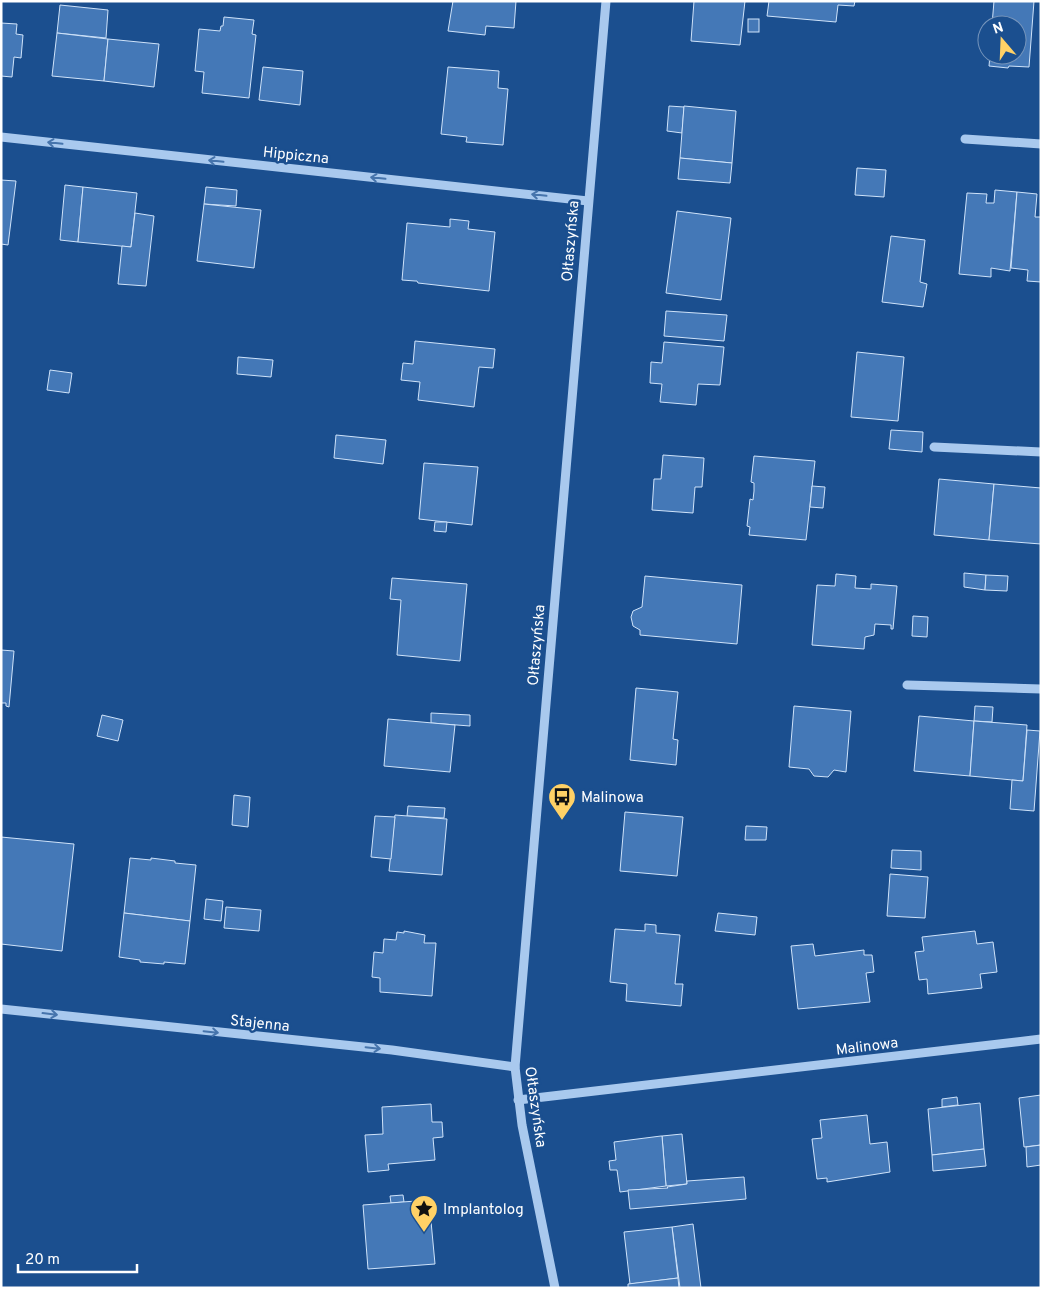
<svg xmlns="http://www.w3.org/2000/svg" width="1042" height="1289" viewBox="0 0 1042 1289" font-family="Overpass,sans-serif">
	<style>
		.building { fill: #4478b7; stroke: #cfe3fa }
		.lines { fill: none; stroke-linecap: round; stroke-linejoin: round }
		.minor { stroke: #a9c9ee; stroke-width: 9 }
		.oneway { stroke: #4674ac }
		.labels { text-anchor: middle; stroke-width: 5; stroke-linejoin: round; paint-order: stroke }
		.street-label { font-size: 15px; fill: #fff; stroke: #1b4f8f }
		.poi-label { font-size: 15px; fill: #fff; stroke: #1b4f8f; text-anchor: start }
	</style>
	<rect width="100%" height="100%" fill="#1b4f8f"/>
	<!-- building -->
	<g class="building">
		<path d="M453,1H516L514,28L486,26L485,35L448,31Z"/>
		<path d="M694,1H745L740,45L691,41Z"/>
		<path d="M769,1H855L854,6L838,5L836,22L767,16Z"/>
		<path d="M994,1H1034L1029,67L1009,66L1008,68L989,66L990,55H1017V25H992Z"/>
		<path d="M60,5L108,10L106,38L57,33Z"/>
		<path d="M224,17L254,20L252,34L256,35L249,98L202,93L204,72L195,71L199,29L220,31L221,26H223Z"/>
		<rect x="748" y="19" width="11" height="13"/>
		<path d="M1,23L17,24L16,34L23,35L21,58L14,57L12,77L1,76Z"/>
		<path d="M57,33L108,39L104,81L52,76Z"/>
		<path d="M108,39L159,44L154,87L104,81Z"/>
		<path d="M263,67L303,71L300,105L259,100Z"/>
		<path d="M448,67L499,71L498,88L508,89L503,145L466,142L467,137L441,134Z"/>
		<path d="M669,106L684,107L682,133L667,131Z"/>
		<path d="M684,106L736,111L732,163L680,158Z"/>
		<path d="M680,158L732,163L730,183L678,179Z"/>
		<path d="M857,168L886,170L884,197L855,195Z"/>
		<path d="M1,180L16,181L8,245L1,244Z"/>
		<path d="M65,185L83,187L78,242L60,240Z"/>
		<path d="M83,187L137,193L131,247L78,242Z"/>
		<path d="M206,187L237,190L236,206L204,204Z"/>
		<path d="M995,190L1017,192L1010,271L991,268V277L959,274L967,193L987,194L986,203H994Z"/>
		<path d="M1017,192L1037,194L1035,217H1041V282L1027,281L1028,270L1011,268Z"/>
		<path d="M204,204L261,210L254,268L197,261Z"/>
		<path d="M677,211L731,218L721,300L666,293Z"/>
		<path d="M135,213L154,216L146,286L118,284L122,246L131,247Z"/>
		<path d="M450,219L469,221L468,229L495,232L489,291L418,283L417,281H415L402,280L407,223L450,227Z"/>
		<path d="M891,236L925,240L920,282L927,284L923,307L882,302Z"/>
		<path d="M666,311L727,315L724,341L664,336Z"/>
		<path d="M415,341L495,349L493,368L479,367L474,407L418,400L420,382L401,380L403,363L413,364Z"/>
		<path d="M664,342L724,347L720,385L698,384L696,405L660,402L662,384L650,383L651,362L662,363Z"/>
		<path d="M857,352L904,357L898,421L851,417Z"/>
		<path d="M238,357L273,360L271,377L237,374Z"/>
		<path d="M50,370L72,373L69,393L47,390Z"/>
		<path d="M891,430L923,432L922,452L889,449Z"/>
		<path d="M336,435L386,440L383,464L334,458Z"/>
		<path d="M663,455L704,458L702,487H695L693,513L652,510L654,479H661Z"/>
		<path d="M754,456L815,461L806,540L749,535L750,527L747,526L750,499L753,500L754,491V483L751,482Z"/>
		<path d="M424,463L478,467L472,525L419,519Z"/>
		<path d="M939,479L994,484L989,540L934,535Z"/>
		<path d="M994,484L1041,488V544L989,540Z"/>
		<path d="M812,486L825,487L823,508L810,507Z"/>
		<path d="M435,522H447L446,532L434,531Z"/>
		<path d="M964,573L986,575L985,590L964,587Z"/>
		<path d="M836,574L856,576L855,588L871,589V584L897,586L893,629H891V625L875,624L874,635L865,637L864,649L812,645L817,585L835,586Z"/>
		<path d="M986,575L1008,576L1007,591L985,590Z"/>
		<path d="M645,576L742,585L737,644L640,635V630L633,626L631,617L633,611L642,607Z"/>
		<path d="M392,578L467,584L460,661L397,655L401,600L390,599Z"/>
		<path d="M913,616L928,617L927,637L912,636Z"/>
		<path d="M1,650L14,651L9,707L6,706V703H1Z"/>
		<path d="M636,688L678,692L673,739L678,740L676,765L630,760Z"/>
		<path d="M794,706L851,711L846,772L834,770L828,777L814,776L809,769L789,767Z"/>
		<path d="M975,706L993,707L992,722L974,721Z"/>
		<path d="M431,713L470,715V726L431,723Z"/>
		<path d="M102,715L123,720L118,741L97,736Z"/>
		<path d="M919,716L974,721L970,776L914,771Z"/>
		<path d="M388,719L455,725L450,772L384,766Z"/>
		<path d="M974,721L1027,725L1023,781L970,776Z"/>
		<path d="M1027,730L1040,731L1034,811L1010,809L1012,780L1023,781Z"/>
		<path d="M234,795L250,797L248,827L232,825Z"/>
		<path d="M408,806L445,808L444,818L407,816Z"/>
		<path d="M625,812L683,817L677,876L620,871Z"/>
		<path d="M395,815L447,819L442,875L389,871Z"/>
		<path d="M375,816L395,817L391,859L371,857Z"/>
		<path d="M746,826L767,827L766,840H745Z"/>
		<path d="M1,837L74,844L62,951L1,944Z"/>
		<path d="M892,850L921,851V870L891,868Z"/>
		<path d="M130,858L151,860V858L175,861V863L196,865L190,921L124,913Z"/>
		<path d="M890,874L928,877L925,918L887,916Z"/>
		<path d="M206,899L223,901L221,921L204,919Z"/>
		<path d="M226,907L261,910L259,931L224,928Z"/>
		<path d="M124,913L190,921L185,964L164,962V964L140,962V960L119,957Z"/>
		<path d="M718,913L757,917L755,935L715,931Z"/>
		<path d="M645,924L656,925V933L680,935L675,984H683L681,1006L626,1001L627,984L610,982L615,929L645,931Z"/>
		<path d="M404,931L425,935L424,943H436L432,996L380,992V978L372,977L374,952L383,953L384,939L396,940L397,932L404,933Z"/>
		<path d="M975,931L977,944L993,942L997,972L980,974L982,988L928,994L927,979L919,980L915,952L924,951L922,937Z"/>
		<path d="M813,944L815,956L864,950V955H872L874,972L866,973L870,1002L798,1009L791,946Z"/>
		<path d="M1041,1095V1145L1024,1147L1019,1098Z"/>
		<path d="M957,1097L958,1105L942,1107V1099Z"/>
		<path d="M980,1103L984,1149L932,1155L928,1109Z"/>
		<path d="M431,1104L432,1122H442L443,1137L433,1138L435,1160L388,1164L389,1170L368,1172L365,1135L383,1134L382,1107Z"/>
		<path d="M867,1115L870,1144L887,1142L890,1172L827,1182V1178L817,1179L812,1139L822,1138L820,1120Z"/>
		<path d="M682,1134L687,1184L666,1186L662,1136Z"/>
		<path d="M661,1136H662L666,1186L620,1192L617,1170H610L609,1161L616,1160L614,1142Z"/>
		<path d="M1041,1145V1165L1027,1167L1026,1147Z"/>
		<path d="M984,1149L986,1166L933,1171L932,1155Z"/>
		<path d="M744,1177L746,1199L630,1209L628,1190L668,1188L667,1187L687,1184V1181Z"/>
		<path d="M403,1195L404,1202L391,1203L390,1196Z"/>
		<path d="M429,1200L435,1264L368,1269L363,1205Z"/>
		<path d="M693,1224L701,1288H680L672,1227Z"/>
		<path d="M672,1227L678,1278L630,1284L624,1232Z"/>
		<path d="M678,1278L679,1288H628V1284Z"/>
	</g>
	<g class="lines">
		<!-- minor -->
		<g class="minor">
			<path d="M1,137L588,201"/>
			<path d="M965,139L1041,144"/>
			<path d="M934,447L1041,452"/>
			<path d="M907,685L1041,689"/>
			<path d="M1,1009L392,1050L515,1067"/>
			<path d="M518,1100L1041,1039"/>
			<path d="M555,1288L522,1125L515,1067L606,1"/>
		</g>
	</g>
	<!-- one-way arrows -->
	<defs><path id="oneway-shaft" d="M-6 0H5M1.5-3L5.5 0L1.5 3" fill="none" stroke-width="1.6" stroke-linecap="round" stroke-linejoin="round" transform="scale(1.25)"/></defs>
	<g class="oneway">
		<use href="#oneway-shaft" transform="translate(55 143) rotate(-174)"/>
		<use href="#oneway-shaft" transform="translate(216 161) rotate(-174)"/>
		<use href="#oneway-shaft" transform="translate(378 178) rotate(-174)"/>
		<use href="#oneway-shaft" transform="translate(539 195) rotate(-174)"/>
		<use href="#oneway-shaft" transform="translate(50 1014) rotate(7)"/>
		<use href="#oneway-shaft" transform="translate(211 1032) rotate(6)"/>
		<use href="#oneway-shaft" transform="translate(373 1048) rotate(6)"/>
	</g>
	<!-- icons -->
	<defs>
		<symbol id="bus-pin" viewBox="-11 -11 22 30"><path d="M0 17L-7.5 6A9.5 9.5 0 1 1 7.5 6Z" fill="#ffd166" stroke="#1b4f8f"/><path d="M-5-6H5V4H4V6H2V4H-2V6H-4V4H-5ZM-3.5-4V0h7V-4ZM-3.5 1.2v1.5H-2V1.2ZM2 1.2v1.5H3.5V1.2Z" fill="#111"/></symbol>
		<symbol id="sight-pin" viewBox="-11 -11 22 30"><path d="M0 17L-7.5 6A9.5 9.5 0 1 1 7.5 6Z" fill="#ffd166" stroke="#1b4f8f"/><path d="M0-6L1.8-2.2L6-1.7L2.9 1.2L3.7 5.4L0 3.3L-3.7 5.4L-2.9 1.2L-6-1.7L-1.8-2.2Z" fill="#111"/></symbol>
	</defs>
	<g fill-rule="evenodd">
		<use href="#bus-pin" x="546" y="781" width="32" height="43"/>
		<use href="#sight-pin" x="408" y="1193" width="32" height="43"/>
	</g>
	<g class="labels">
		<!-- street labels -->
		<g class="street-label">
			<text transform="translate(296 155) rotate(6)" y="5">Hippiczna</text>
			<text transform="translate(570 241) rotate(-85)" y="5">Ołtaszyńska</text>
			<text transform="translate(536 645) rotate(-85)" y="5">Ołtaszyńska</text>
			<text transform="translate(260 1023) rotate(6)" y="5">Stajenna</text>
			<text transform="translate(867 1046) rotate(-7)" y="5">Malinowa</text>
			<text transform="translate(536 1107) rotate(82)" y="5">Ołtaszyńska</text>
		</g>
		<!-- poi labels -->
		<g class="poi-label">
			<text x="581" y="802">Malinowa</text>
			<text x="443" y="1214">Implantolog</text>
		</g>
	</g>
	<!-- border -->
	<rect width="1042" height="1289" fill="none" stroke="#ffffff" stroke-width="5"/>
	<!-- north arrow -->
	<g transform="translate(1002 40) rotate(341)"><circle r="24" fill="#1b4f8f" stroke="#7695bc"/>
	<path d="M0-4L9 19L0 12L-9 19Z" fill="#ffd166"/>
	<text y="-8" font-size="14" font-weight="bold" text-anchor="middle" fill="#ffffff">N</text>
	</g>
	<!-- scale -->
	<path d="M18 1264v8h119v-8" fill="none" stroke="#ffffff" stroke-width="2.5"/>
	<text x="25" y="1264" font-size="15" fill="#ffffff" stroke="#1b4f8f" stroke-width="4" paint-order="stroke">20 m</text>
</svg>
